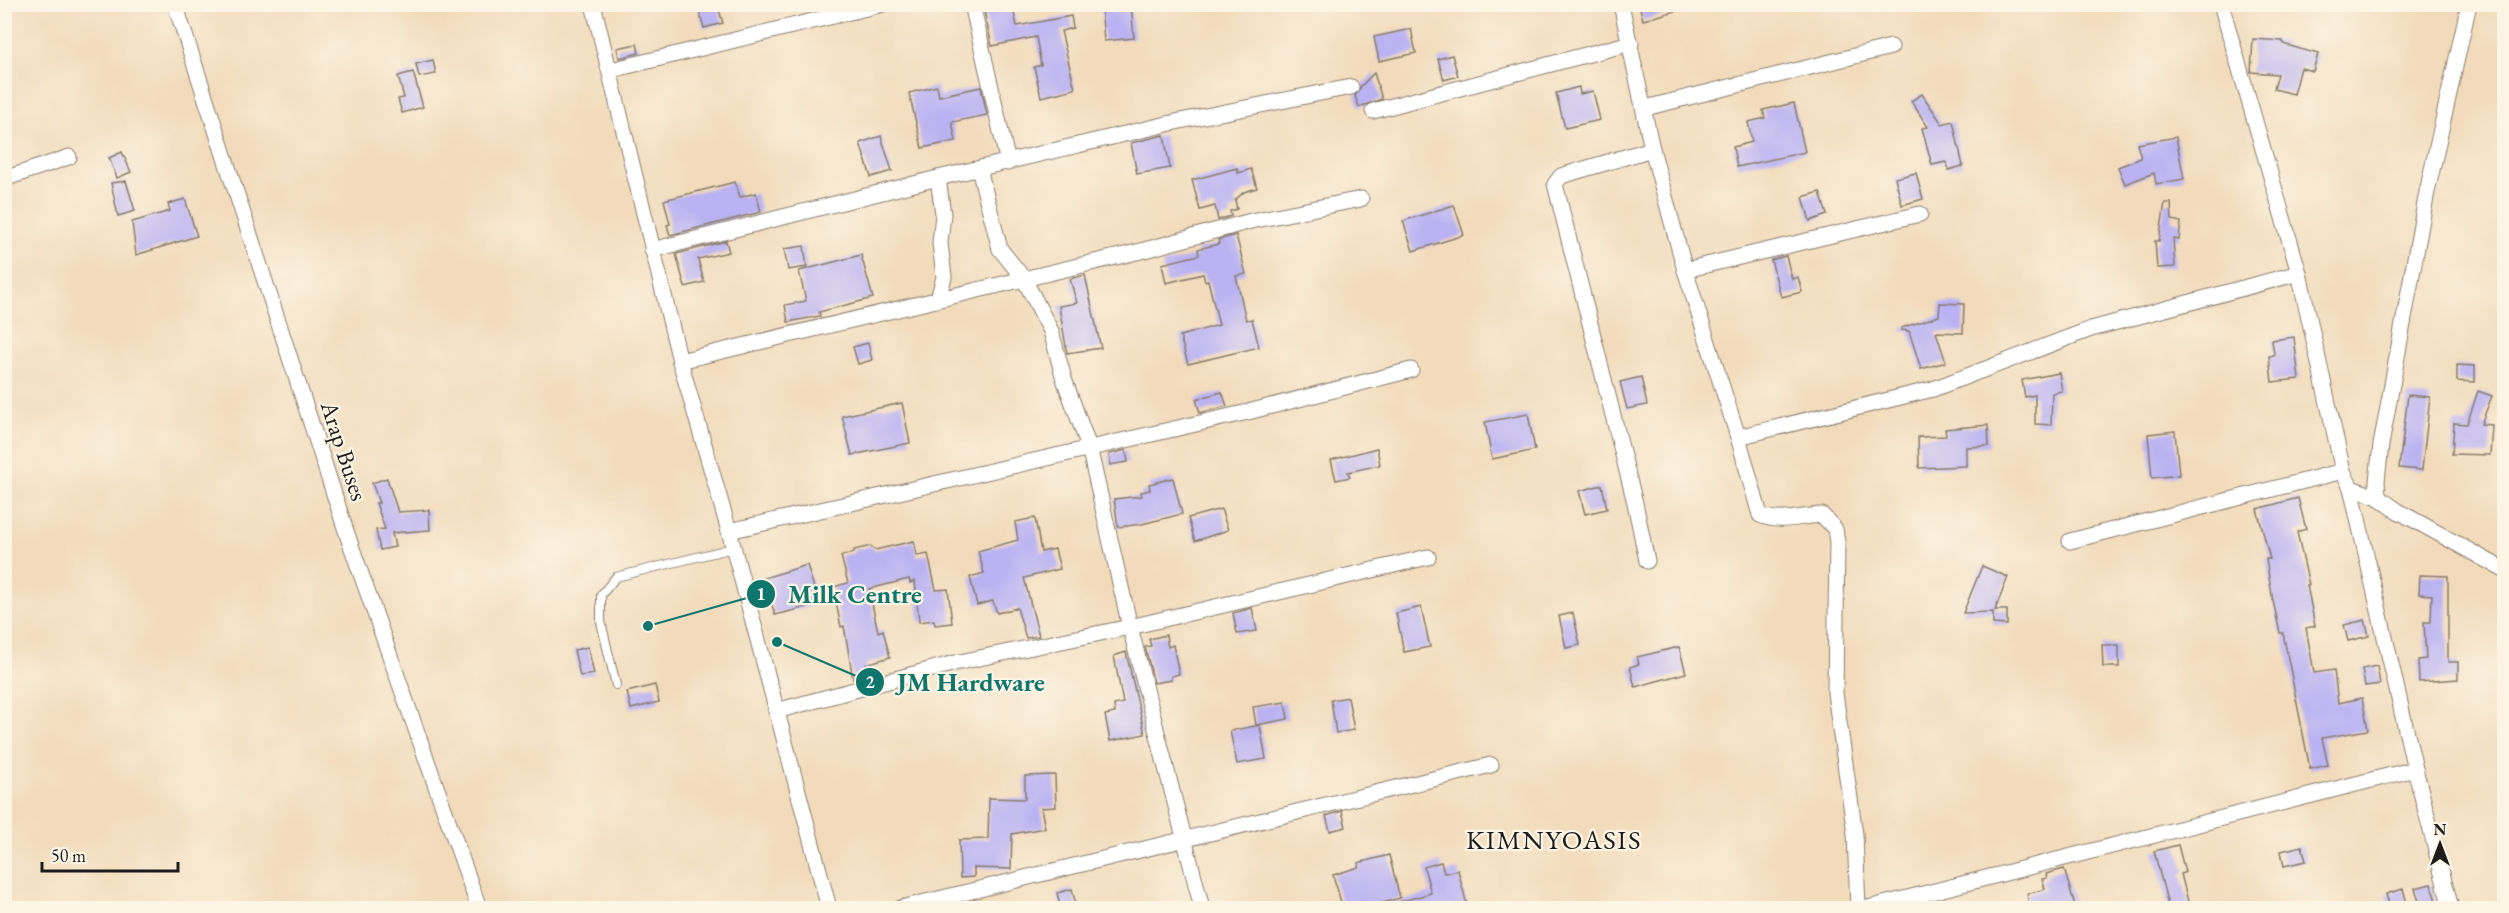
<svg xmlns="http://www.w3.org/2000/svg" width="2509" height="913" viewBox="0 0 2509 913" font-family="'EB Garamond',serif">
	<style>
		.building { fill: #bab2f2 }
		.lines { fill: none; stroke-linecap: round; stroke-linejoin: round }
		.lane-casing { stroke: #877c6c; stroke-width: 10 }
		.street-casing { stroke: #877c6c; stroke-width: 17 }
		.lane { stroke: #fff; stroke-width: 8 }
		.street { stroke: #fff; stroke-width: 15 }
		.labels { text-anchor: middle; stroke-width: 4.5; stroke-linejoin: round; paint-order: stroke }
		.street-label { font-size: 24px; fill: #1c1c1c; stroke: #fcf5e5 }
		.quarter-label { font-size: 27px; letter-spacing: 1.5px; fill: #1c1c1c; stroke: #fcf5e5 }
		.leader { fill: none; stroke: #0f766e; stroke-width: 2 }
		.callout-dot { fill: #0f766e; stroke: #fcf5e5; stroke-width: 2 }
		.mark-label { font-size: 18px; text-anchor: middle; font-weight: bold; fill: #fff }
		.callout-label { font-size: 26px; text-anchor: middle; font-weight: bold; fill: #0f766e; stroke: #fcf5e5; stroke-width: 4.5; stroke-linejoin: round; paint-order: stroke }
	</style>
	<rect width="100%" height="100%" fill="#fcf5e5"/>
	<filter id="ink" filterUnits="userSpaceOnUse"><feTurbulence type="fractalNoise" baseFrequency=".0167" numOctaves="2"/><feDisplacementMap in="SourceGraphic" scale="12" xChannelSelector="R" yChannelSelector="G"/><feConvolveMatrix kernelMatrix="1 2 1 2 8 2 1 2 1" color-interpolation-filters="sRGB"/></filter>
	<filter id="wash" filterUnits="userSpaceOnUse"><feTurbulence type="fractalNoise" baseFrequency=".008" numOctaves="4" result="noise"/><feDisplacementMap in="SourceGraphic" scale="24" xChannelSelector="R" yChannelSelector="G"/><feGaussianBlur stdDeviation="1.35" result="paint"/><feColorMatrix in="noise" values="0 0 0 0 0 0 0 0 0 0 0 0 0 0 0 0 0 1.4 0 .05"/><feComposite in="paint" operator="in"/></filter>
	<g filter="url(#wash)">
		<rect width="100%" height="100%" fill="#f2dbbb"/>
		<g id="blocks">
			<!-- building -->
			<g class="building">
				<path d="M697,4H717L723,23L704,28Z"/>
				<path d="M1131,4L1134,38L1104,41L1101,6Z"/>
				<path d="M1639,4H1682L1683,9L1643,20Z"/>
				<path d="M1012,5L1017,26L1071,16L1073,28L1061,31L1075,89L1041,97L1034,67L1041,65L1036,37L992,46L984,11Z"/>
				<path d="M1411,29L1416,53L1379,61L1374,37Z"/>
				<path d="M2253,39L2283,41V44L2318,54L2313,71L2301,68L2294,94L2274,89L2278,74L2251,72Z"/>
				<path d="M637,44L639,53L619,58L617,48Z"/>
				<path d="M1452,55L1458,76L1444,80L1438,59Z"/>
				<path d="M433,60L436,74L419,77L416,64Z"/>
				<path d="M413,72L423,107L402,113L398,99L404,98L398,76Z"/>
				<path d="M1374,73L1382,99L1359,107L1355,96L1361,86Z"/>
				<path d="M937,86L939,96L981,87L987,115L952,122L956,141L922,148L909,93Z"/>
				<path d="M1579,87L1580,94L1593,91L1600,120L1565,128L1556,93Z"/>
				<path d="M1922,94L1942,124L1953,121L1963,166L1948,170L1946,162L1932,165L1922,128L1928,127L1911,101Z"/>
				<path d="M1794,103L1805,152L1737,167L1733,147L1752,142L1748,122L1765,118L1763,110Z"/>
				<path d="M1164,135L1170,168L1137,174L1131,143Z"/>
				<path d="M881,136L892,171L871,177L860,143Z"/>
				<path d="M2176,137L2184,179L2156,184L2154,173L2125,184L2118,167L2141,158L2137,144Z"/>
				<path d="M122,152L131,172L117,178L109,158Z"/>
				<path d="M1237,168L1238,173L1251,169L1257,188L1244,192L1235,200L1237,209L1230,211L1231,216L1218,220L1215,206L1200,210L1192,180Z"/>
				<path d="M1916,173L1923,199L1902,205L1895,178Z"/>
				<path d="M126,181L135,211L118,216L111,183Z"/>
				<path d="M735,182L740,197L756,193L761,212L670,235L667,225L670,224L664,200Z"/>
				<path d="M1820,192L1827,215L1810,221L1803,197Z"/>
				<path d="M185,199L197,236L136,255L132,222L170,211L168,204Z"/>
				<path d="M2165,203H2171L2172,220L2181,222L2179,240L2173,239L2175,267L2157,268L2155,241H2159Z"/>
				<path d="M1454,205L1464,235L1413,251L1403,221Z"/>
				<path d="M1236,235L1246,274L1236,276L1246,320L1252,319L1259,347L1188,364L1180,336L1219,325L1208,280L1205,281L1203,274L1166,283L1162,264L1199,255L1198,249L1219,244L1218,240Z"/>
				<path d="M726,241L729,252L698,259L704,282L685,287L676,254Z"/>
				<path d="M804,246L807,267L788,270L784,249Z"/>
				<path d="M861,255L873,298L819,312L820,316L788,322L785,305L806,301L799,271Z"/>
				<path d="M1786,256L1792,279L1798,277L1802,292L1781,297L1771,260Z"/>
				<path d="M1085,275L1101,348L1067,353L1059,306L1077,303L1070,279Z"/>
				<path d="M1940,303L1964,304L1963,333L1936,332L1946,362L1921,369L1909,331L1901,330V328L1939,316Z"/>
				<path d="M2294,337L2299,379L2272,382L2269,356L2274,355L2272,340Z"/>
				<path d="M868,343L872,360L858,364L853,347Z"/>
				<path d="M2457,365L2475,366V382L2457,381Z"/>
				<path d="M2059,373L2062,391L2052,393L2051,425L2035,424V395L2025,397L2022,380Z"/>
				<path d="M1641,377L1647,405L1627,409L1620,382Z"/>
				<path d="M2478,391L2492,396L2481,424L2492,425L2490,455L2452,454L2454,423L2467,424Z"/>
				<path d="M1222,392L1227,406L1200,413L1196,399Z"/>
				<path d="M2408,395L2430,397L2422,470L2399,468Z"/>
				<path d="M902,403L910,443L852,455L842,416Z"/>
				<path d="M1528,414L1535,450L1492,459L1485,422Z"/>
				<path d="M1988,425L1989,446L1966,447V466L1919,468L1918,437L1946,436L1945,429Z"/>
				<path d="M2175,431L2179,475L2152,478L2148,434Z"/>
				<path d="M1377,448L1380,465L1348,472L1350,477L1336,480L1331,460Z"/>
				<path d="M1126,450L1128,462L1110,465L1109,454Z"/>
				<path d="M387,478L398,512L429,510L430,530L392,533L395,547L380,550L376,530L385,529L376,503H379L372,483Z"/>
				<path d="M1173,478L1182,514L1142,524L1118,527L1114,499L1142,496L1141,492L1150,490L1149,484Z"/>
				<path d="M1602,485L1607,509L1585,514L1579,491Z"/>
				<path d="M2298,498L2306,529L2297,532L2309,585H2307L2315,626L2306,628L2314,673L2334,670L2338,703L2362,698L2368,730L2322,738L2328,765L2310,769L2283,633H2280L2273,601L2266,559H2270L2257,509Z"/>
				<path d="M1221,509L1228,530L1195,541L1188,518Z"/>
				<path d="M1035,518L1041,552L1055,549L1060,569L1024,578L1039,636L1026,638L1017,608L997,613L993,601L977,605L970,577L984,573L978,551L1018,540L1015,522Z"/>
				<path d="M914,541L917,556L928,554L936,590L948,589L952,623L935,625L934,620L919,622L915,581L910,583L909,579L869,589L878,632L883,630L890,657L866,664L868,676L853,679L844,626L841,627L833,587L848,583L841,556L854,553V550L871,546L875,550Z"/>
				<path d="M807,565L819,604L775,615L764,578Z"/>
				<path d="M1982,566L2008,577L1995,610H2007V625L1993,624V612L1963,613Z"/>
				<path d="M2420,575L2448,576V662H2458V679L2419,682L2418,660L2426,659L2424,622H2431L2432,595L2419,594Z"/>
				<path d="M1421,607L1430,647L1404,652L1396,613Z"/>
				<path d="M1252,608L1257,631L1237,634L1233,613Z"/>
				<path d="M1573,613L1580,645L1566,648L1559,616Z"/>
				<path d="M2365,620L2369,636L2348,641L2344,625Z"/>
				<path d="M1166,635L1168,647L1173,645L1179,674L1171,676V680L1154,683L1145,647L1151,646L1149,639Z"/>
				<path d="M2102,645H2119V667H2103Z"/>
				<path d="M588,647L594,674L580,676L574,650Z"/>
				<path d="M1679,647L1686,673L1635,687L1630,667L1639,664L1637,657Z"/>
				<path d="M1126,652L1145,734L1110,741L1105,715L1115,713L1114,705L1123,703L1114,656Z"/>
				<path d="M2377,666L2380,684L2365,686L2362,669Z"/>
				<path d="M655,685L659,702L631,709L627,692Z"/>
				<path d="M1348,697L1354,730L1336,733L1331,700Z"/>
				<path d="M1285,702L1288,719L1256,725L1253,707Z"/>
				<path d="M1260,725L1266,759L1237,764L1230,731Z"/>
				<path d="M1055,775L1056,807L1041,808L1045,828L1012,834L1011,869L974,868V877L960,878L959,840L988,839L989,798L1025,799V776Z"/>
				<path d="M1342,811L1346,827L1330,831L1326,816Z"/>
				<path d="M2178,845L2185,872L2181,874L2190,909H2169L2154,851Z"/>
				<path d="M2302,846L2306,861L2284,866L2281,851Z"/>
				<path d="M1389,855L1400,898L1361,909H1343L1333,875L1359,867L1358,863Z"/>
				<path d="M1441,862L1444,873L1458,870L1468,909H1392V904L1431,893L1424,867Z"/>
				<path d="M2064,869L2076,909H2030L2027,894L2045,889L2042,879L2047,878L2046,874Z"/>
				<path d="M2431,884L2436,901L2420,905L2415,888Z"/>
				<path d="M1072,889L1077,909H1061L1057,893Z"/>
				<path d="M2403,889L2407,903L2390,908L2386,894Z"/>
			</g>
		</g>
	</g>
	<g filter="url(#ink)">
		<use href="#blocks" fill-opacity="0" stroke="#877c6c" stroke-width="1.5"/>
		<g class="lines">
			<defs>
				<path id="lane" d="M616,685L601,622V595L616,577L733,548"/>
				<g id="street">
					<path d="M175,4L348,537L479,908"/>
					<path d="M593,4L680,361L729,531L829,908"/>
					<path d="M972,4L1008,163"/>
					<path d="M1621,4L1652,149L1685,270L1738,437L1760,515C1781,524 1799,516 1822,515L1835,529L1837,542L1835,693L1855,834L1858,908"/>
					<path d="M2221,4L2299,273L2343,471L2351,488L2415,769L2451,908"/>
					<path d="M611,70L883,4"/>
					<path d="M1645,108L1891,47"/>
					<path d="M1373,111L1631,43"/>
					<path d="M979,169L1000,249L1024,279L1051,331L1064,379L1089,447L1130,627L1202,908"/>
					<path d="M938,178L943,214L940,243L944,277L938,299"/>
					<path d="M4,179L69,157"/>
					<path d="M652,250L938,178L1180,121L1351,87"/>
					<path d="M1685,270L1920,214"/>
					<path d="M680,361L1141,251L1251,221L1361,199"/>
					<path d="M1738,437L1933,389L2091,329L2299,273"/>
					<path d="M2351,488L2378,497L2398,511L2504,570"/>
					<path d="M2378,497L2377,481L2381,445L2427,192L2469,4"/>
					<path d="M729,531L1248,412L1411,370"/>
					<path d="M2070,541L2343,471"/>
					<path d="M1647,561L1635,503L1555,184L1561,176L1652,149"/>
					<path d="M776,711L955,663L1130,627L1428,557"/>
					<path d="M901,908L1491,765"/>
					<path d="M1868,908L2415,769"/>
				</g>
			</defs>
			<!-- lane casing -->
			<use href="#lane" class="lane-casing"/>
			<!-- street casing -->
			<use href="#street" class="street-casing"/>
			<!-- lane -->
			<use href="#lane" class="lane"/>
			<!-- street -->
			<use href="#street" class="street"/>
		</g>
	</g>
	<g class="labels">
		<!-- street labels -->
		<g class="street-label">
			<text transform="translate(344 451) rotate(72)" y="8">Arap Buses</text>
		</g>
		<!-- quarter labels -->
		<g class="quarter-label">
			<text x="1554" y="849">KIMNYOASIS</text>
		</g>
	</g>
	<!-- callouts -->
	<path class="leader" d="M648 626L761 594M777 642L870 682"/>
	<g class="callout-dot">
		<circle cx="648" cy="626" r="6"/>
		<circle cx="777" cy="642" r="6"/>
		<circle cx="761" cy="594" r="15"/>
		<circle cx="870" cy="682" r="15"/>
	</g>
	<g class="mark-label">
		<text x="761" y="600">1</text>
		<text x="870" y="688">2</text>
	</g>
	<g class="callout-label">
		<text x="855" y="603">Milk Centre</text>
		<text x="971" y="691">JM Hardware</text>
	</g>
	<!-- margin -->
	<rect width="2509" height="913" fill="none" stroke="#fcf5e5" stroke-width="24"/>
	<!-- north arrow -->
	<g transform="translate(2440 844)" stroke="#fcf5e5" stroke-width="4.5" paint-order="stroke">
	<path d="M0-4.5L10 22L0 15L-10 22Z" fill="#1c1c1c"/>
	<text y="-9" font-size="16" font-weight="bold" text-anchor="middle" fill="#1c1c1c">N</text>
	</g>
	<!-- scale -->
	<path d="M42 862v9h136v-9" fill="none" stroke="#1c1c1c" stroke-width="3"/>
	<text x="51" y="862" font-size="18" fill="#1c1c1c" stroke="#fcf5e5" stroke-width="4.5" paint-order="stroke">50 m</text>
</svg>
